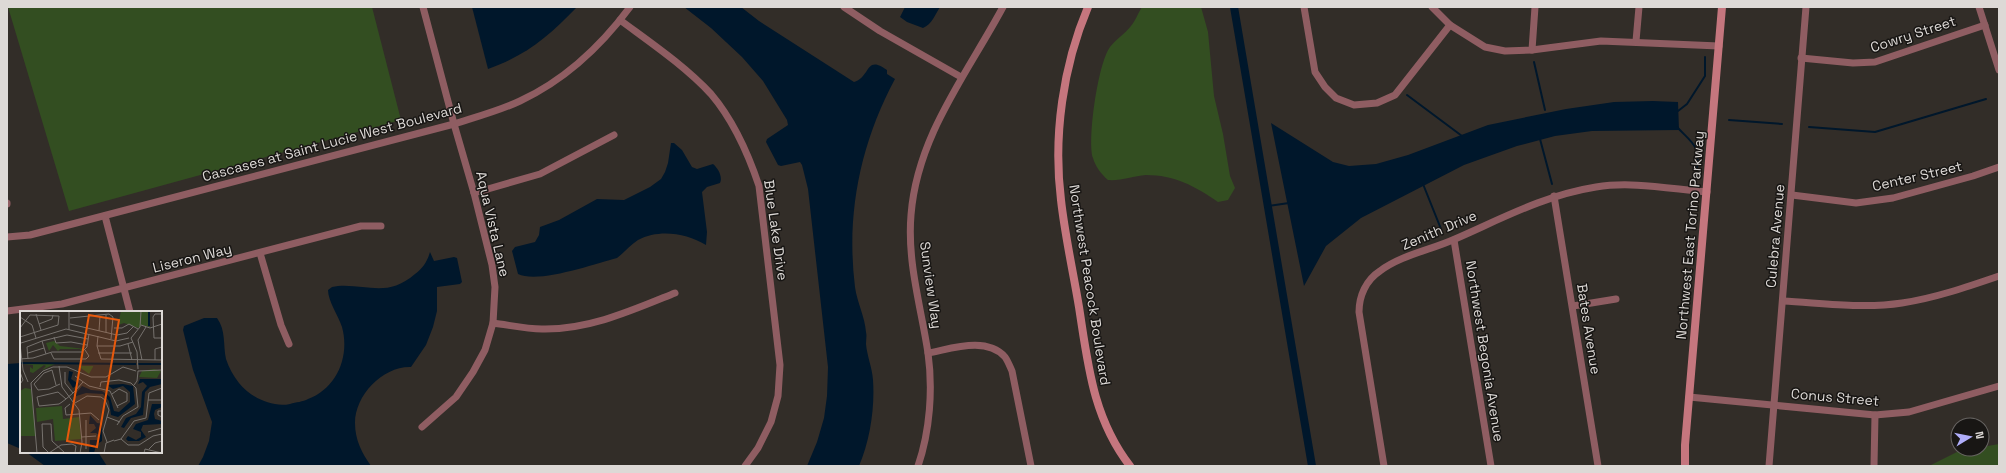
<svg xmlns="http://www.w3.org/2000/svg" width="2006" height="473" viewBox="0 0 2006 473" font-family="'Space Grotesk',sans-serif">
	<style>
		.green { fill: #334e21 }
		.water { fill: #00172b }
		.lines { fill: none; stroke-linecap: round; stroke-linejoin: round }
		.stream { stroke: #00172b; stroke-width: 2 }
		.canal { stroke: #00172b; stroke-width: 8 }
		.street { stroke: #8f5d62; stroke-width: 7 }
		.secondary { stroke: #c5767e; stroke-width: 8 }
		.labels { text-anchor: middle; stroke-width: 3; stroke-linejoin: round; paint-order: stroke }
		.street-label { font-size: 14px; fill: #ddd9d6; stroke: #181614 }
		.inset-river { fill: none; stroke: #00172b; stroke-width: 2 }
		.inset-road { fill: none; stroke: #76726e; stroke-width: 1 }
		.view { fill: #e8590c; fill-opacity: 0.15; stroke: #e8590c; stroke-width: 2 }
		.inset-edge { fill: none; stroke: #ddd9d6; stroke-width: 2 }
	</style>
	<rect width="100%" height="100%" fill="#322d28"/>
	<!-- green -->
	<g class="green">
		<path d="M8,7H372L401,120L69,211Z"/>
		<path d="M1142,7H1201L1208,32L1214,96L1223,134L1230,176L1235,188L1228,200L1218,202C1195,186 1174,175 1146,175C1133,176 1121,181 1108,180C1102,175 1095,166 1093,158C1087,140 1098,63 1110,47C1116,39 1125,34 1131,26C1136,20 1138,13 1142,7Z"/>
		<path d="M1999,444V466H1929L1961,450L1982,449V447Z"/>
	</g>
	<!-- water -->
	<g class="water">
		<path d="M472,7H577C549,36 527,55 488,69Z"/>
		<path d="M684,7H741L759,21L854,82C871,77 865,54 887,70V74L895,79C860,144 846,215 855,287C857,302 865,317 866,332C867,336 866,340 866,344C867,356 872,367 873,380C875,407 870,441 859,466H807L817,442L824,418L827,396L828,367L808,189L802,165L800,162L781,166L778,165L766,142L767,139L788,125L787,120L763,81L742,57L711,28Z"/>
		<path d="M905,7H940C935,15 932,24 923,28L907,22L900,17Z"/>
		<path d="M1653,101L1678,102L1679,130L1592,131L1555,136L1517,146L1464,165L1361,218L1326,246L1304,286L1271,123L1333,162L1349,166L1376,164L1408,155L1488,125L1566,109L1614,102Z"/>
		<path d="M671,143H674L682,150L692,167L697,169L713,164C718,168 723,177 720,183L707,187L702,192L707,232L706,245C686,233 659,229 638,240C630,245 624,253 617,258C594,264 538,284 518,274L512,251L515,247L535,242L539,235L540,227L559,220L597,199L624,200L650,187L661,179L665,172L668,163Z"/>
		<path d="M430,252L434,261L454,257L457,258L462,282L460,284L437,287V311L433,327L426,345L411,367C383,366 355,395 355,423C355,440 362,453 371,466H198L203,457L209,441L212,422L193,370L183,330L184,326L204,318H217C226,330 223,345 226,359C229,368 233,375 239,383C250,397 272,408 290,404C296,402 303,402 308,399C337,388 350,356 342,327C338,315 328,301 328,290L332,287L338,286C368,284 387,298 415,274C423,268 427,262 430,252Z"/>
		<path d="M21,363V449L7,443V364Z"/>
		<path d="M26,452H98L107,466H45Z"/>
	</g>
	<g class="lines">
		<!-- stream -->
		<g class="stream">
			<path d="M1534,62L1545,110"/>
			<path d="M1407,95L1462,136"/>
			<path d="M1678,111L1687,104L1705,76V57"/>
			<path d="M1729,120L1782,124"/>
			<path d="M1677,127C1692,143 1700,145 1697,168"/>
			<path d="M1809,127L1875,132L1986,99"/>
			<path d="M1540,139L1552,184"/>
			<path d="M1423,184L1441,229"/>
			<path d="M1268,206L1289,203"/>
		</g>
		<!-- canal -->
		<path class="canal" d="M1234,7L1312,466"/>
		<!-- street -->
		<g class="street">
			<path d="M844,7L880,31L961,77"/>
			<path d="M1304,7L1315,72L1325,87L1336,98L1354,105L1377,103L1395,95L1450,25"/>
			<path d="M1432,7L1450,25L1485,47L1505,51L1532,50L1601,41L1719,46"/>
			<path d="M1979,7L1999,70"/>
			<path d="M620,20C651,43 685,66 711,94C734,121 748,153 759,186L780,365L778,396L771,422L758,448L745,466"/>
			<path d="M1636,41L1639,7"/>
			<path d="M1532,50L1535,7"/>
			<path d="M1801,58L1853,63L1875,62L1985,25"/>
			<path d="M474,193L540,174L614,135"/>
			<path d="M1792,195L1856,203L1893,198L1973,176L1999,167"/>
			<path d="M1554,196L1598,466"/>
			<path d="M7,203V204"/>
			<path d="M105,216L130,312"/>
			<path d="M7,237L30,235L80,222L454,124C476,117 499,111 520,101C565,80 601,46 630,7"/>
			<path d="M1454,240L1491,466"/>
			<path d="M260,253L281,325L289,344"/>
			<path d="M1783,301C1822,303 1863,309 1902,303C1935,298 1967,287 1999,276"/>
			<path d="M1573,306L1616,299"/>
			<path d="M7,311L62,304L361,226H381"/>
			<path d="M493,323C509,325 526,329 542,329C589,330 633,310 675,293"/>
			<path d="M928,353C951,349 986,336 1005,357C1008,361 1010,367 1012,371L1031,466"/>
			<path d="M1689,397L1875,415L1909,412L1999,386"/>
			<path d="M422,427L456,397L473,372L485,350L493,323L495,287L492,265L474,193L454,124L423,7"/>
			<path d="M918,466C930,431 933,389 928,353C921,307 907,262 911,215C917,136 967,74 1003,7"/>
			<path d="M1384,466L1359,312C1359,296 1366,280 1380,271C1401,255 1431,250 1455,239C1501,219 1545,195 1596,187C1632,181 1671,189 1707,192"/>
			<path d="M1769,466L1806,7"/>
			<path d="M1874,466L1875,415"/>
		</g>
		<!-- secondary -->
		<g class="secondary">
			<path d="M1088,7C1063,66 1053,136 1061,200C1065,236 1073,271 1079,307C1088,365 1093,418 1130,466"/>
			<path d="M1685,466V445L1722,7"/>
		</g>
	</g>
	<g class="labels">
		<!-- street labels -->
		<g class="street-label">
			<text transform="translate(1913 34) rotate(-18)" y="5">Cowry Street</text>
			<text transform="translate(332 142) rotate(-15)" y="5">Cascases at Saint Lucie West Boulevard</text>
			<text transform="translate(1917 176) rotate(-13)" y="5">Center Street</text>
			<text transform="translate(493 224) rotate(77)" y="5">Aqua Vista Lane</text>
			<text transform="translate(776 230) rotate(82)" y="5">Blue Lake Drive</text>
			<text transform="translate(1439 230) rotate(-23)" y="5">Zenith Drive</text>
			<text transform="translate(1690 235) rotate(-85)" y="5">Northwest East Torino Parkway</text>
			<text transform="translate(1775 236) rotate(-85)" y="5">Culebra Avenue</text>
			<text transform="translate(192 258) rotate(-14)" y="5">Liseron Way</text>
			<text transform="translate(931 285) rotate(82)" y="5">Sunview Way</text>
			<text transform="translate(1090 285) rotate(81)" y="5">Northwest Peacock Boulevard</text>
			<text transform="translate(1589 329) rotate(81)" y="5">Bates Avenue</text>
			<text transform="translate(1485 351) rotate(81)" y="5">Northwest Begonia Avenue</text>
			<text transform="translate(1835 397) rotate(5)" y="5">Conus Street</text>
		</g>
	</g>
	<!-- overview -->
	<g transform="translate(20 311)">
		<rect width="142" height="142" fill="#322d28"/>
		<path d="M101,0H130V16L122,14L119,17L104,12L98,14ZM34,30L40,35L65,38L61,40L60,38H40L38,40L33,34L29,40L26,32ZM3,53H35L22,59L26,55L24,54L13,62L10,61V56L13,58V54ZM58,55H73V56L69,63ZM134,58L141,60L137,67L119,66L122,60ZM5,77L11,78L16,125H0V80ZM42,95L43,108L59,106L61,128L35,130L33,108L17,111L16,97Z" fill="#334e21"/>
		<path d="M49,60L53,61L51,68L59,73L53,77L48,69ZM142,62V73L130,76L125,81L123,104L111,107L104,117L101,116L106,107L116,103L121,96L122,81L127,75L123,71L118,73L120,68H141ZM103,73L113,75L115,93L98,106L91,104L89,90L83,83L66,82L53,86L62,75L71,79L82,80L90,86L94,100L99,101L110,91V81L103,75L93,78L87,74ZM132,93H142V96L135,99L134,103L135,108L142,110V113L123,114L121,119L126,126L119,130H108L106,128L108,125L116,129L121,126V121L113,118L116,113L128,109ZM70,104L77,112L82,113V130L76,134L74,142H69L70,129H77L80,125L76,122H70L76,117L74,113H69Z" fill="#00172b"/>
		<path class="inset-river" d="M129,0V15M0,52L116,53M118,53H142"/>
		<path class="inset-road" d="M49,0V19M16,3L21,19M142,3H135L133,6L134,27H142M0,6L12,14L16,27M50,7L89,3L93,6M19,13L32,8L33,4M50,13L97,24L107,22L114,15M121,14L130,17L142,13M0,17L10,4L39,5L38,14L0,26M94,17H102L109,13L118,18M79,20L80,5M86,21V4M78,25L77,35L81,48L142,49M34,26L36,32L51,31L67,34M111,27L117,41L118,58M111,27L120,16L121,0M91,28L93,6M22,30L26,43M1,32L46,18L96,30L109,27M0,33L3,59L8,71M108,33L112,49M77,35H100L113,31M8,42L24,37M31,42L34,48H66L69,45L65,39M78,42H112M0,48L13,47L32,41H62L67,36L69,23M8,48L7,36L22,30L47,24L68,28M122,49L118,29L126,16M135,49V38L142,36M39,55L42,76L59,99L62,131L60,142M118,60L142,59M0,61L3,69L0,73M45,61V72L53,82M55,65L69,75L90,80L98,97M11,72L23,60L33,56H47L71,66H86L103,56L116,60M11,72L17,142M36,74L32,59L24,62L14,73L18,79L29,78L40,73M114,74L117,70L118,60M80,76L81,71L99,69L111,72L116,77L118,96L103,105L97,114M92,83L99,78L107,82V90L97,95M46,88L38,81L17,86L19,95L39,93L42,91L46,88L53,82L55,80L63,71M128,89H142M55,92L67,85L81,86L85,89L89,99L83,120L87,131M50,93L45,97L46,104L71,102L79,109M142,100H138V104L142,106M87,106L100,111M66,109V138M128,121L142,117M62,126L76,125M101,128L108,134H119L133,125L142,123M94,130L101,128L114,110L126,107L129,82L142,77M129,138L135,132L142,130M29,142L23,136L22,113H31L32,130L45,142M29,142L41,134L52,133L56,135L55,142M84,142L86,132L94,129M88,142H102M107,142H120M124,142L125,138L142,142"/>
		<path class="view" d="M69,4L99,9L77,136L47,130Z"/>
		<rect width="142" height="142" class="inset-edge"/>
	</g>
	<!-- border -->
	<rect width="2006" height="473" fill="none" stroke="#ddd9d6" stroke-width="16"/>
	<!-- north arrow -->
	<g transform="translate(1970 437) rotate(80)"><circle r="19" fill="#181614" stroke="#676462"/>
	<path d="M0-3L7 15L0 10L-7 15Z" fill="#b0aefa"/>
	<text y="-6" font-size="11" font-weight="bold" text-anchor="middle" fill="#ddd9d6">N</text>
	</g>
</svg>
